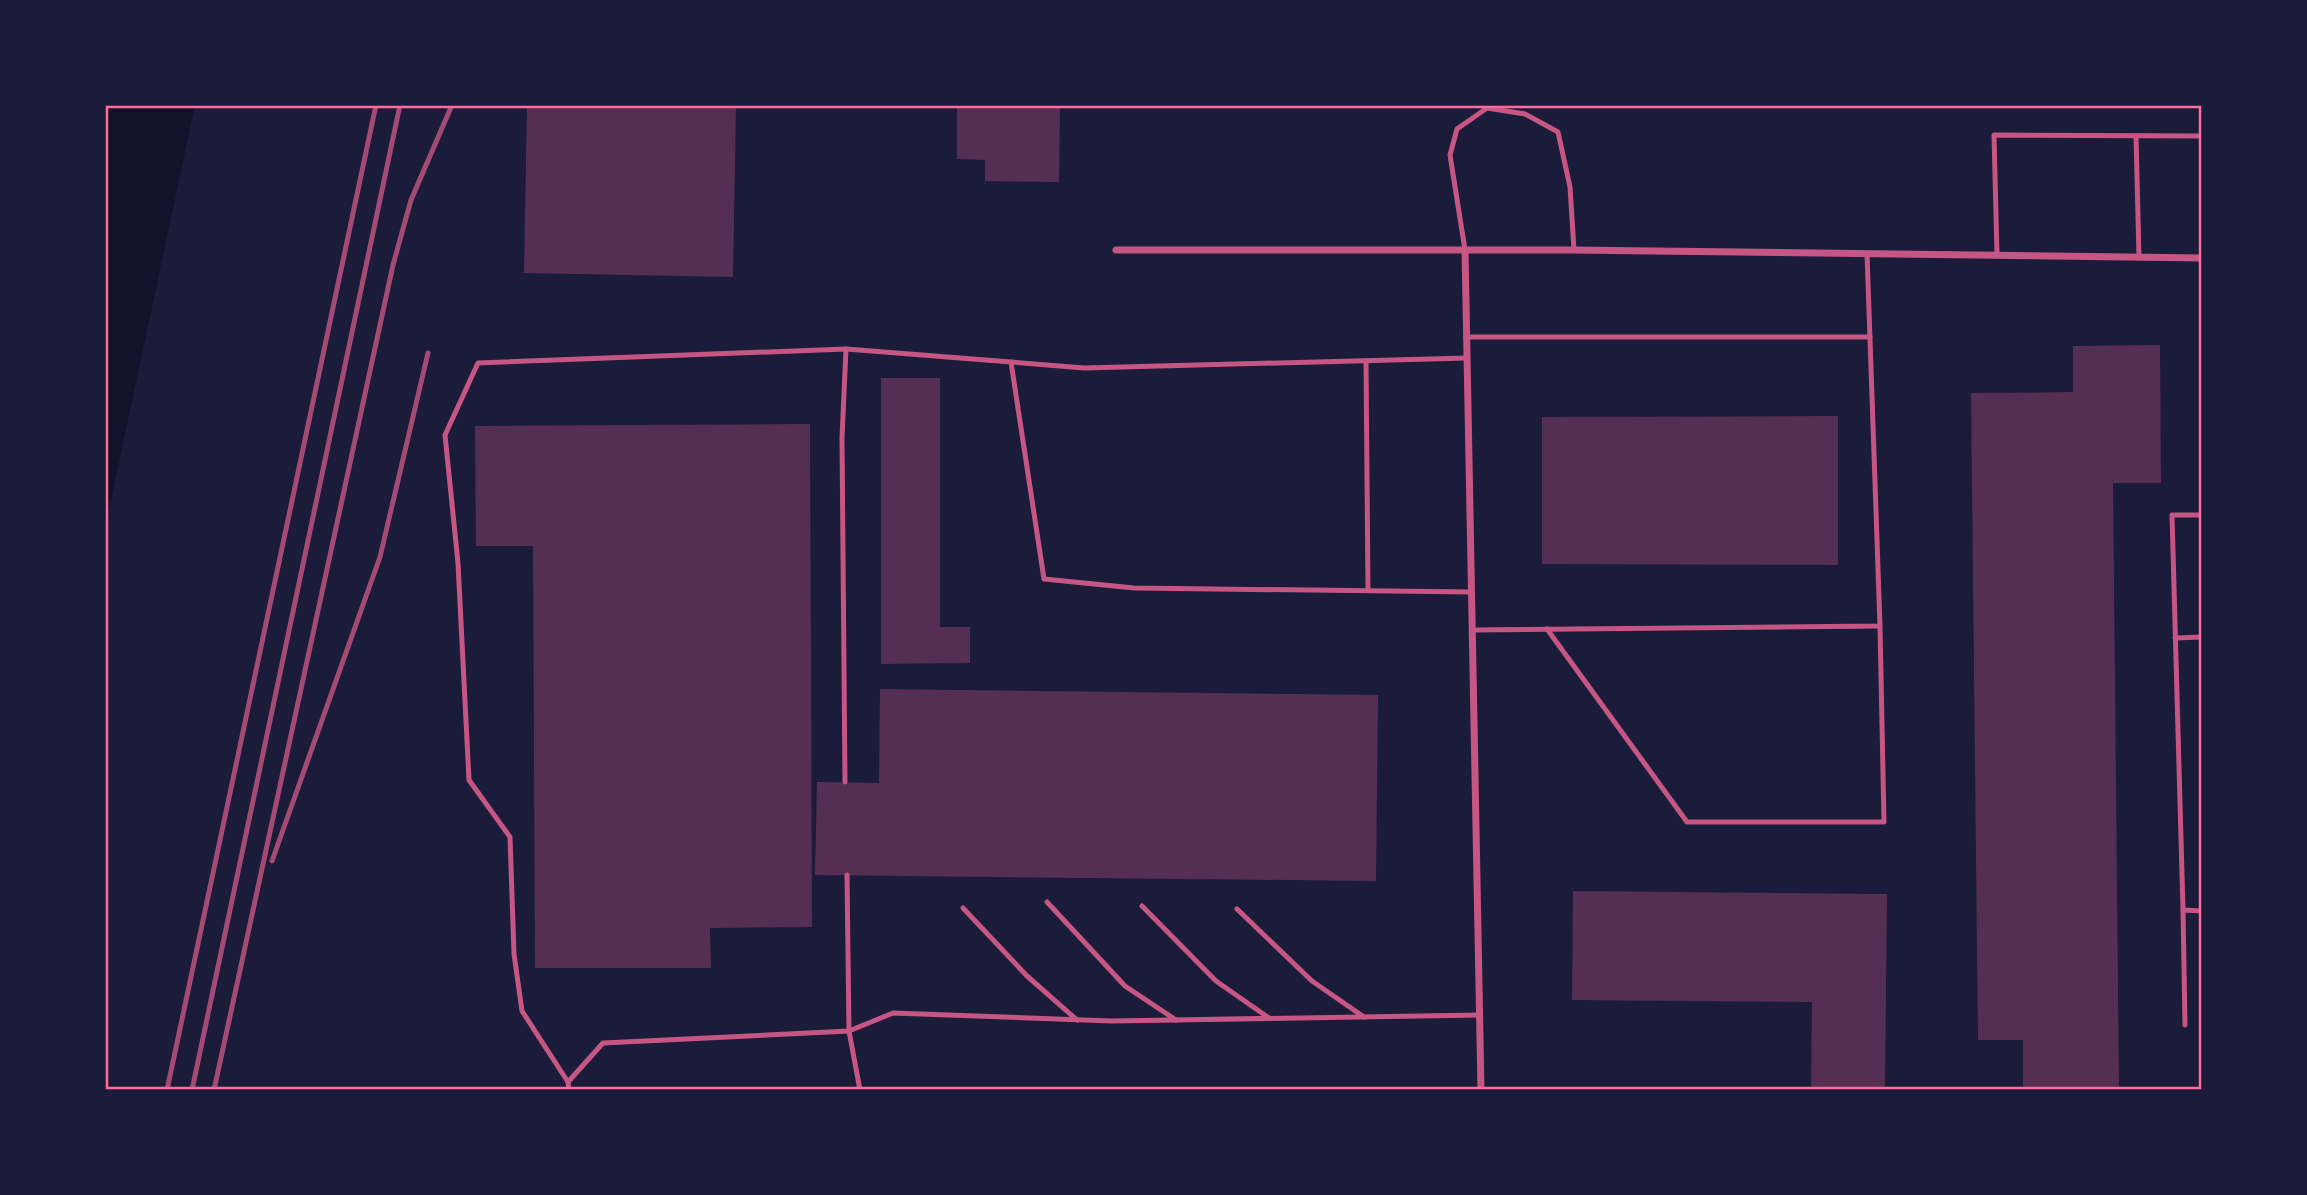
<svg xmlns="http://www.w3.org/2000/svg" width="2307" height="1195" viewBox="0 0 2307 1195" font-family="'Work Sans',sans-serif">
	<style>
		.water { fill: #12122b }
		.building { fill: #542f53 }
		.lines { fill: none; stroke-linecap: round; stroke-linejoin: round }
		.service { stroke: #c65784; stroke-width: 5 }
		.minor { stroke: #c65784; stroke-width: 7 }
		.rail { stroke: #a44b75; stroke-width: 5 }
		.neatline { fill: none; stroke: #ff6b9d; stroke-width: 2.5 }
	</style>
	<rect width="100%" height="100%" fill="#1b1b3a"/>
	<!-- water -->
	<path class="water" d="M105,105H195L105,528Z"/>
	<!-- building -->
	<g class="building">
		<path d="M527,105H736L733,277L524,273Z"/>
		<path d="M957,105H1060L1059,182L985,181V160L957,159Z"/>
		<path d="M2160,345L2161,483H2113L2119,1090H2023V1040H1978L1971,393L2073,392V346Z"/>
		<path d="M881,378H940V627H970V663L881,664Z"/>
		<path d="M1838,416V565L1542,564V417Z"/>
		<path d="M810,424L812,927L710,928L711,968H535L533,546H476L475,426Z"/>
		<path d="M880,689L1378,695L1376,881L815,875L817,782L879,783Z"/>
		<path d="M1573,891L1887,894L1885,1090H1811L1812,1002L1572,1000Z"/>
	</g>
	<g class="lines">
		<!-- service -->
		<g class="service">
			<path d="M2136,136L2139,257"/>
			<path d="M1465,250L1450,155L1457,129L1487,108L1525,114L1558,132L1570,187L1574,250"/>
			<path d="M1997,255L1994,135L2202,136"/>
			<path d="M1466,337H1870"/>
			<path d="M846,349L1011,362L1044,579L1134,588L1471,592"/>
			<path d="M1366,361L1368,590"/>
			<path d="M1011,362L1084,368L1467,358"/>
			<path d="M2202,515H2172L2183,910L2202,911"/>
			<path d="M1547,629L1687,822H1884L1880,626"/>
			<path d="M1472,630L1880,626L1867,253"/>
			<path d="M2175,638L2202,637"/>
			<path d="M847,875L849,1031L860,1090"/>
			<path d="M1047,902L1125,986L1176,1020"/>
			<path d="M1142,906L1216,981L1269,1018"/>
			<path d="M963,908L1027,976L1077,1020"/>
			<path d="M1237,909L1312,981L1364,1017"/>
			<path d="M2183,910L2185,1025"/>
			<path d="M568,1082L522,1011L514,954L510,837L469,780L458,563L445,435L478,363L846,349L842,438L845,782"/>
			<path d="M569,1090L568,1082L603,1043L849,1031L893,1013L1111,1021L1479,1015"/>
		</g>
		<!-- minor -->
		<g class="minor">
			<path d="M1116,250H1574L2202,258"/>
			<path d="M1465,250L1481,1090"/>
		</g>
		<!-- rail -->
		<g class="rail">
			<path d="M272,861L380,557L428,353"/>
			<path d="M167,1090L376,105"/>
			<path d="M192,1090L400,105"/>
			<path d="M214,1090L393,265L411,200L452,105"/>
		</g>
	</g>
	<!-- border -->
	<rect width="2307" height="1195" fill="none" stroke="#1b1b3a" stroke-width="214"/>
	<rect x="107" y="107" width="2093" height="981" class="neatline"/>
</svg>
